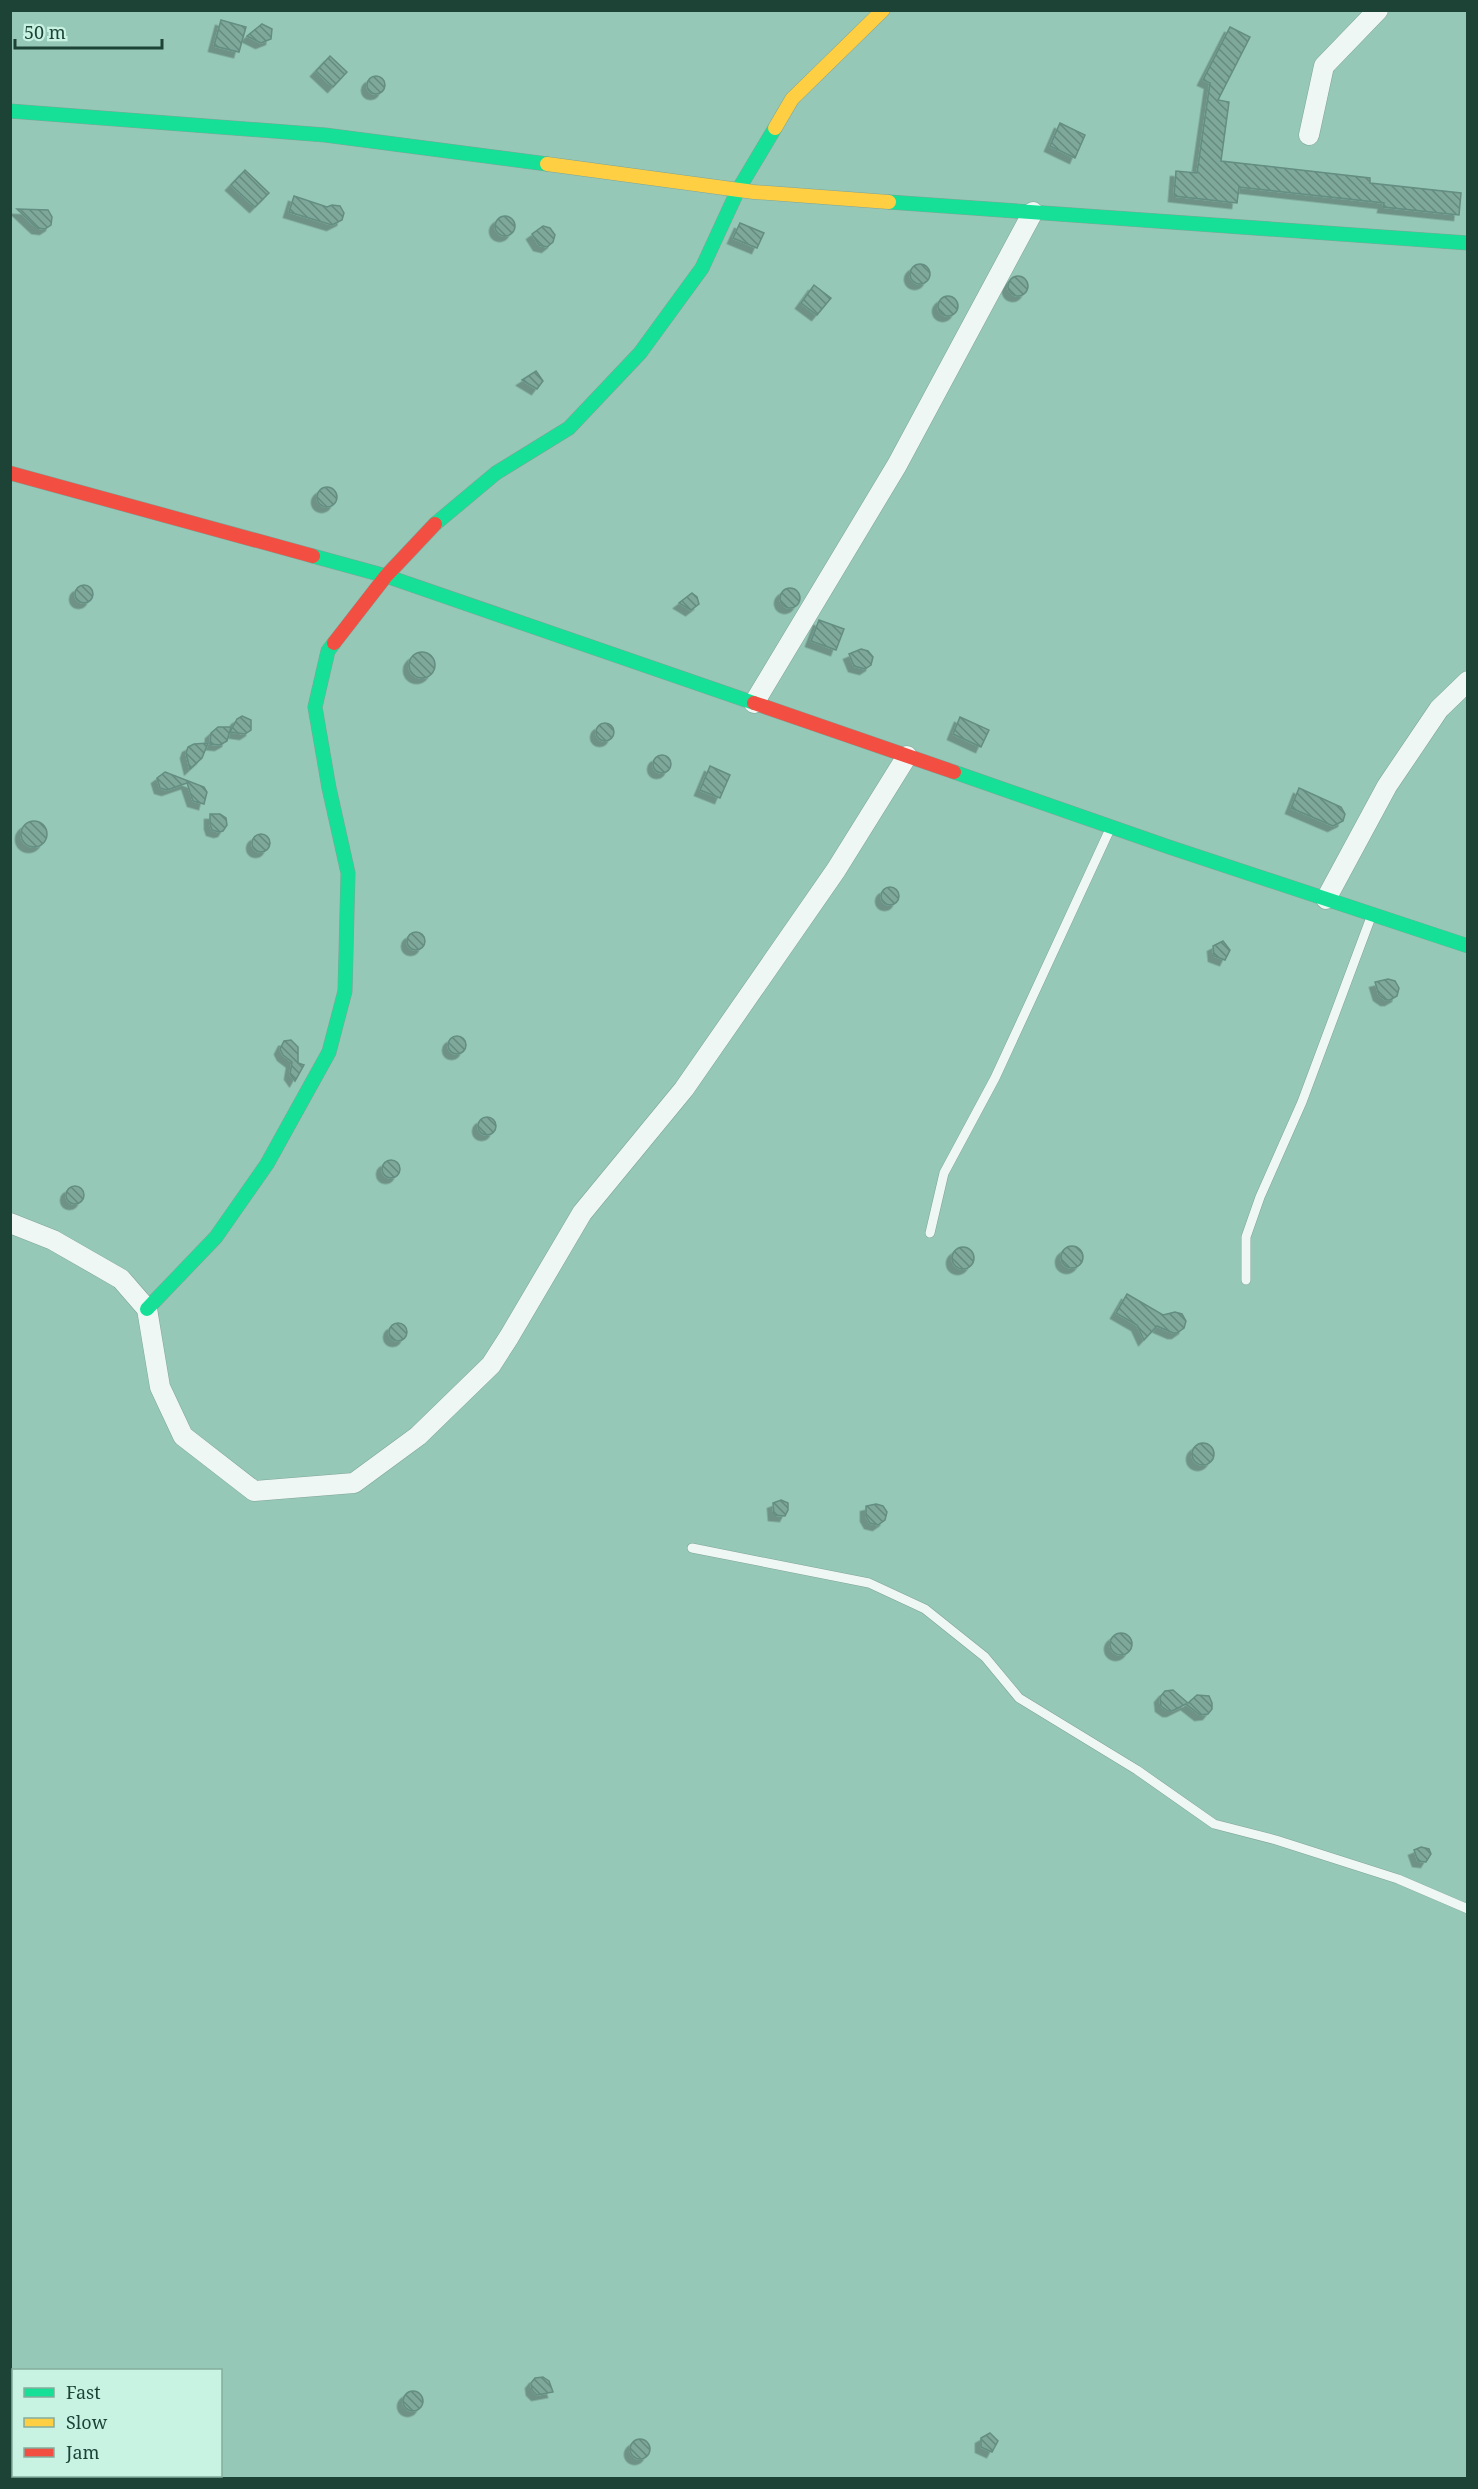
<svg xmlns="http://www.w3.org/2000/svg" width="1478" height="2489" viewBox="0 0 1478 2489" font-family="'Noto Serif',serif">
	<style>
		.building { fill: url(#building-back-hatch); stroke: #638e81; stroke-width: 1.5; filter: url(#shadow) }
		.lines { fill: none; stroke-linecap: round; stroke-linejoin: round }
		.lane-casing { stroke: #7ea598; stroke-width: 10 }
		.street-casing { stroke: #7ea598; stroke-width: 21 }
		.fast-casing { stroke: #7ea598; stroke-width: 15 }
		.slow-casing { stroke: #7ea598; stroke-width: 15 }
		.jam-casing { stroke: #7ea598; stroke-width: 15 }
		.lane { stroke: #eff7f4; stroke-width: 9 }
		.street { stroke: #eff7f4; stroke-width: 20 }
		.fast { stroke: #16e098; stroke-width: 14 }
		.slow { stroke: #ffcf43; stroke-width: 14 }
		.jam { stroke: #f24e42; stroke-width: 14 }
	</style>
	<defs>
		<pattern id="building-back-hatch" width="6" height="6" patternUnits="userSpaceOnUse" patternTransform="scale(1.5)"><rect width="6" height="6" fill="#7da89a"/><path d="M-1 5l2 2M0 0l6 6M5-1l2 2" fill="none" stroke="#668a7e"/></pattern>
		<filter id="shadow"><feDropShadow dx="-5.5" dy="5.5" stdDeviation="0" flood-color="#0004"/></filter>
	</defs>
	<rect width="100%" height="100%" fill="#96c8b7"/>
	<!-- building -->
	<g class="building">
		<path d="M221,20L246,27L239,52L214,46Z"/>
		<path d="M262,24L272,29L271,39L261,43L247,36Z"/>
		<path d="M1230,27L1250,37L1218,100L1229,102L1221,161L1370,178V183L1461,193L1459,215L1383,207L1384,203L1239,187L1237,203L1174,196L1176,171L1197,173L1210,83L1203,80Z"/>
		<path d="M330,56L347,72L333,87L316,71Z"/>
		<circle cx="376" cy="85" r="9"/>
		<path d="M1060,123L1085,135L1075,158L1050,146Z"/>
		<path d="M245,170L269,193L255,207L231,185Z"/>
		<path d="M294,196L327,207L332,205L340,206L344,213L342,220L332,225L289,212Z"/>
		<path d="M17,209L48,210L52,217L51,225L45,229L37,228Z"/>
		<circle cx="505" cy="226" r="10"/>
		<path d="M740,223L764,233L757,248L733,238Z"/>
		<path d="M543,226L550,228L555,235L553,242L547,247L539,245L532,234Z"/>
		<circle cx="920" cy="274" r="10"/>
		<circle cx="1018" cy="286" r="10"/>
		<path d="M814,285L831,298L817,315L801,303Z"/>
		<circle cx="948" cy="306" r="10"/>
		<path d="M536,371L543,381L537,389L522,380Z"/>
		<circle cx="327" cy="497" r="10"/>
		<circle cx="84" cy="594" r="9"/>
		<circle cx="790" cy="598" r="10"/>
		<path d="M692,593L697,597L699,604L691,610L679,603Z"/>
		<path d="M819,620L844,629L836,650L811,641Z"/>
		<path d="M861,649L868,651L873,657L871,665L865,669L854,666L849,654Z"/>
		<circle cx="422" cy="665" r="13"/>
		<path d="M242,716L251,720V730L245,734L230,732L237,719Z"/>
		<path d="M960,717L989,730L981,747L953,734Z"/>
		<circle cx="605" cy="732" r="9"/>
		<path d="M218,727H231L227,741L220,745L210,744L211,733Z"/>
		<path d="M208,743L202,758L190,769L186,753L188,747L194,744Z"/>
		<circle cx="662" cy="764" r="9"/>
		<path d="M710,766L730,775L720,798L700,790Z"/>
		<path d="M165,772L204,787L207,792L204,804L193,801L187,783L167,790L160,788L157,778Z"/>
		<path d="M1299,788L1341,807L1345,814L1343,821L1333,826L1291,808Z"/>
		<path d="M210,814H220L226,818L227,825L223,831L219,832L212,830L210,824Z"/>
		<circle cx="34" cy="834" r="13"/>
		<circle cx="261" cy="843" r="9"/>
		<circle cx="890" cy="896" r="9"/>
		<circle cx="416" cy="941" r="9"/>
		<path d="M1223,941L1230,950L1225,960L1214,956L1213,946Z"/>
		<path d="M1388,979L1395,981L1399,988L1397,996L1390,1000H1386L1379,995L1375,982Z"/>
		<circle cx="457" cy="1045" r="9"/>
		<path d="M291,1040L298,1047V1063L304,1065L295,1081L290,1074L292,1062L283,1055L280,1049L284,1041Z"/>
		<circle cx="487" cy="1126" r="9"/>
		<circle cx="391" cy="1169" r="9"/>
		<circle cx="75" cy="1195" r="9"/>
		<circle cx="1072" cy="1257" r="11"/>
		<circle cx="963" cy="1258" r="11"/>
		<path d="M1127,1294L1163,1315L1175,1312L1182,1314L1186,1321L1184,1328L1177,1333H1173L1157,1326L1144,1340L1137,1325L1116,1313Z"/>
		<circle cx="398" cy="1332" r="9"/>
		<circle cx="1203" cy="1454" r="11"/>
		<path d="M781,1500L788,1503V1510L785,1516L774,1515L773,1503Z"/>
		<path d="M876,1504L883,1506L887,1512L885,1520L878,1525L870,1523L866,1516V1506Z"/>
		<circle cx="1121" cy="1644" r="11"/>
		<path d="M1173,1690L1188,1703L1197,1695L1209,1696L1212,1703V1709L1208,1714L1200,1715L1186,1704L1172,1711H1168L1161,1706L1160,1697L1165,1691Z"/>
		<path d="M1421,1847L1429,1849L1431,1854L1426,1862L1418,1861L1414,1850Z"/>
		<path d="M543,2377L549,2381L553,2392L537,2395L532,2390L531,2383L535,2378Z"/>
		<circle cx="413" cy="2401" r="10"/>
		<path d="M990,2433L998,2441L992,2452L981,2447V2438Z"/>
		<circle cx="640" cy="2449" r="10"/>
	</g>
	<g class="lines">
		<defs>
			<g id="lane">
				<path d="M930,1233L944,1173L995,1078L1110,829"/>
				<path d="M1246,1280V1237L1260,1197L1302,1102L1371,917"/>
				<path d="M692,1548L869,1583L925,1609L985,1657L1019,1698L1137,1770L1214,1824L1276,1840L1398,1879L1468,1909"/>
			</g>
			<g id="street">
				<path d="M1309,135L1324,66L1378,10"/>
				<path d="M754,703L897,465L1033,212"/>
				<path d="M1326,899L1387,786L1439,709L1468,681"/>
				<path d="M10,1223L53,1240L121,1279L147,1309L160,1387L183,1436L254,1491L354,1483L418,1436L491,1365L509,1337L582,1213L684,1089L836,870L907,756"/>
				<path d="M10,2453L14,2454"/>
				<path d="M77,2476L85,2478"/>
			</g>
			<g id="fast">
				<path d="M10,111L325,135L547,164"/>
				<path d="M889,202L1468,243"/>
				<path d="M435,524L496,473L569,428L640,353L702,268L738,190L775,128"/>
				<path d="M313,556L386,576L754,703"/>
				<path d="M954,772L1169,847L1468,946"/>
				<path d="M147,1309L216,1237L267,1164L329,1052L345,991L348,873L329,788L315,707L328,651L334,643"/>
			</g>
			<g id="slow">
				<path d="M775,128L792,99L883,10"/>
				<path d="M547,164L754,192L889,202"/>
			</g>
			<g id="jam">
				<path d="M10,473L313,556"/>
				<path d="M334,643L386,576L435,524"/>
				<path d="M754,703L954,772"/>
			</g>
		</defs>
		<!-- lane casing -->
		<use href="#lane" class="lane-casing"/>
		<!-- street casing -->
		<use href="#street" class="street-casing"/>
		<!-- fast casing -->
		<use href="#fast" class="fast-casing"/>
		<!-- slow casing -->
		<use href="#slow" class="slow-casing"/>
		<!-- jam casing -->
		<use href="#jam" class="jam-casing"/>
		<!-- lane -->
		<use href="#lane" class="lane"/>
		<!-- street -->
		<use href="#street" class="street"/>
		<!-- fast -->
		<use href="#fast" class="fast"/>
		<!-- slow -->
		<use href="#slow" class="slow"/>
		<!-- jam -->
		<use href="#jam" class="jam"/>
	</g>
	<!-- border -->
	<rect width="1478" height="2489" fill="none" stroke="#1d4337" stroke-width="24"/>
	<!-- legend -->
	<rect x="12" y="2369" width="210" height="108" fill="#c8f3e3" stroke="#84ad9e" stroke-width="1.5"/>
	<rect x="24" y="2388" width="30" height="9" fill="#16e098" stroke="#84ad9e" stroke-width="1.5"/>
	<text x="66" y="2399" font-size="18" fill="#1d4337">Fast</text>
	<rect x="24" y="2418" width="30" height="9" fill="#ffcf43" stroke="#84ad9e" stroke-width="1.5"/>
	<text x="66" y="2429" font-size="18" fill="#1d4337">Slow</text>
	<rect x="24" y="2448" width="30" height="9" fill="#f24e42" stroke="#84ad9e" stroke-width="1.5"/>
	<text x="66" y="2459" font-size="18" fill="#1d4337">Jam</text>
	<!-- scale -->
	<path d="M15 39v9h147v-9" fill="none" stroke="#1d4337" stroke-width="3"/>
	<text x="24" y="39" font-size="18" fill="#1d4337" stroke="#c8f3e3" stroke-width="4.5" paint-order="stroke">50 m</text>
</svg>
